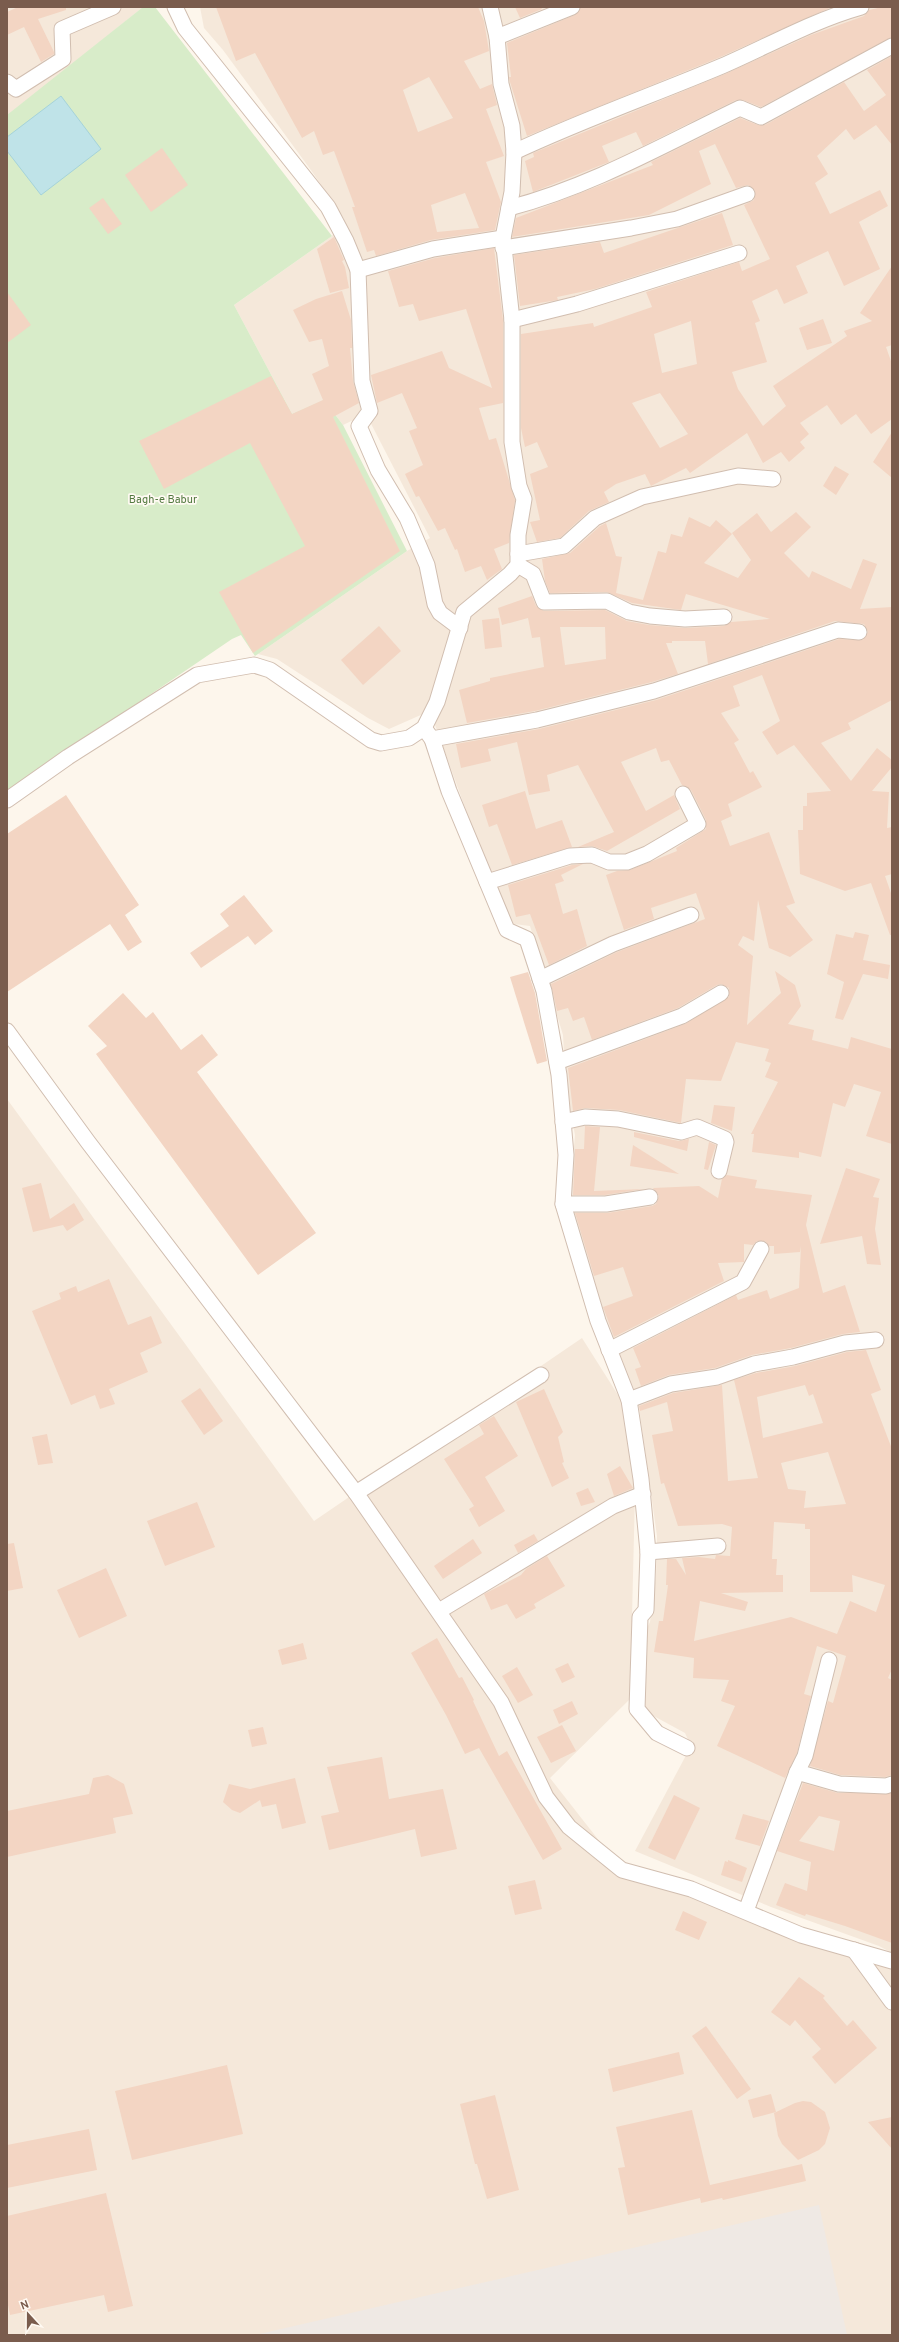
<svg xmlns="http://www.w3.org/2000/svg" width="899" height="2342" viewBox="0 0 899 2342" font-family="Overpass,sans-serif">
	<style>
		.residential { fill: #f5e8da }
		.industrial { fill: #efe9e4 }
		.green { fill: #d8ecc9 }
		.water { fill: #bfe3e8; stroke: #a5d3da }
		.building { fill: #f3d5c3; fill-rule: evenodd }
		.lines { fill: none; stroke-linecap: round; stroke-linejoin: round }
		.street-casing { stroke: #d1beb0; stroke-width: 17 }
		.street { stroke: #fff; stroke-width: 15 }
		.labels { text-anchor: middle; stroke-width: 3.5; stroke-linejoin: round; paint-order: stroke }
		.park-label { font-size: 11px; fill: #537a41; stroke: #fffaf3 }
	</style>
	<rect width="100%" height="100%" fill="#fdf6ec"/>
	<!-- residential -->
	<g class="residential">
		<path d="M7,7H143L8,116Z"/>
		<path d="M200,7H892V1953L879,1946L771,1907L635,1851L691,1746L685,1733L650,1714L641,1699L643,1636L650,1622L656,1576L657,1536L639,1408L626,1381L568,1215L575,1135L566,1088L563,1035L530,926L507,923L435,725L423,714L389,729L368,718L277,659L258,654L407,551L430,538L366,414L343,425L324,400L292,414L234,305L332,236L344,219L313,173L223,50L204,28Z"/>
		<path d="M7,1099L314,1521L582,1338L630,1414L636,1452L630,1699L550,1778L622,1870L892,1961V2335H7Z"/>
	</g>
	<!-- industrial -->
	<path class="industrial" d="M819,2205L847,2335H255L516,2275Z"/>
	<!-- green -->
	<path class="green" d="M143,7H155L332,236L234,305L292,414L324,400L343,425L407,551L258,654L255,656L241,635L232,639L7,792V115Z"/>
	<!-- water -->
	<path class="water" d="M61,96L101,149L41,195L7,151V137Z"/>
	<!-- building -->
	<g class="building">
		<path d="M18,7H66V10L38,19L54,52V54L41,62L24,27L7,35V12Z"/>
		<path d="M216,7H478L484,21L489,51L464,61L480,89L492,84L497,105L486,109L504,156L486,162L501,202L495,230L431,240L376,256L374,250L367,252L352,207H355L334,151L323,155L314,131L302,138L255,53L236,61ZM429,77L453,118L418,132L403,90ZM465,193L479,228L437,232L431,205Z"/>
		<path d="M515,7H541L542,9L520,18Z"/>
		<path d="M581,7H832L718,58L527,136L510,82L509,77H511L507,43L575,15Z"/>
		<path d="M882,7H892V37L761,107L743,100H736L643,146L636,132L602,146L609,162L533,192L525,161L534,157L533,153L725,74L811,35L864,16L869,10Z"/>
		<path d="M892,56V145L876,125L854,140L846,129L817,156L828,174L815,183L830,214L880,190L888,206L859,222L880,269L844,286L828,251L796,266L808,293L784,304L777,289L752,301L760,321L755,323L767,362L732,372L738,389L763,426L786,406L773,386L847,336L844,331L872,321L860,313L892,266V345L886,347L892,364V419L871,434L856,414L841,425L827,405L800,423L809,434L800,442L805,448L789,462L781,452L763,463L747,433L690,473L686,468L651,486L645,474L616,484L604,492L609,502L589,511L560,538L537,542L530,522L540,520L530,474L548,467L537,442L525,447L521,428V334L593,323L594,327L652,307L646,292L739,262L742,271L770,259L744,205L754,200L755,191L748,185L736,188L715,144L699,151L711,184L649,215L512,237L516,218L653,165L651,162L740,118L758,125H765L844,82L864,111L886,95L867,70ZM691,321L697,364L662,373L654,334ZM660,393L688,434L660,448L632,403Z"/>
		<path d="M162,148L188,185L151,212L125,175Z"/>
		<path d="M103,198L122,224L108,234L89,208Z"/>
		<path d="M722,213L733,245L595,289L557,297L558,300L520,306L514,255L600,242L604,253Z"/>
		<path d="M334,237L344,260L342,261L345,267L349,288L330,293L317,249Z"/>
		<path d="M494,248L503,320V403L479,408L489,440L496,438L515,500L509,543L494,549L502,569L487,580L481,566L465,572L457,549L455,550L445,528L438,531L419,496L416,497L405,474L423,465L409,431L417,428L402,393L377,403L371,375L442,351L449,368L492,388L466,309L419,321L413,304L399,307L388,271L435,258Z"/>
		<path d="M342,291L351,320L352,348H350L353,381L359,403L333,417L400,551L253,653L219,592L305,546L250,443L164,489L139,441L271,376L292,414L323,400L312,374L329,366L322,339L309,342L293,310L316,299Z"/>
		<path d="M7,292L31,325L7,343Z"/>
		<path d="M823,319L832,343L807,350L799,328Z"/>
		<path d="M892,432V478L873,462Z"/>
		<path d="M835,466L849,474L836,495L823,486Z"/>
		<path d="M796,512L811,527L784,553L809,578L812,571L851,589L863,559L877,564L860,609L892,607V700L848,723L851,729L821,743L851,781L877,748L892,760V767L872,791L889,792L887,828L892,827V874L885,876L892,896V935H890L871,883L845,891L800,874L798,830H803V806H807V793L831,791L794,745L777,755L762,732L780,721L762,675L733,686L740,706L721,713L739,740L734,743L750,773L753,771L762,787L728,804L732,816L721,821L730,846L769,832L795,903L786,906L813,940L790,957L769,948L758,900L754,941L743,936L738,945L753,956L747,1025L781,993L775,971L795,985L801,1006L788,1024L814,1030L812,1040L848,1049L851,1037L892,1049V1144L866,1136L881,1092L854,1084L845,1107L833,1103L821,1157L799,1152V1158L752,1152L754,1134H751L778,1082L765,1077L771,1063L765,1061L769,1049L736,1042L721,1081L686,1079L681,1123L619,1110L585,1108L573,1111L568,1068L685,1024L729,997V988L721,984L717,985L678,1008L592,1040L584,1017L573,1021L568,1008L557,1011L551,984L617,952L705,919L696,893L651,908L654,919L624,930L606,875L617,871L630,870L677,851L676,848L706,829V820L691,790L682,785L669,760L661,762L656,748L621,762L646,811L674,795L680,809L607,851L592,846L578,847L614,832L578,765L547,775L550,791L529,795L517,742L488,749L491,761L461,768L456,744L539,729L656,700L839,639L863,640L868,632L864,624L835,621L708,664L705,641H672V643H666L678,674L652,682L535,711L467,723L459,690L490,681V678L544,667L540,637L532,638L528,618L502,625L498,608L532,596L536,606L544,611L605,610L627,621L649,625L685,628L724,626L731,622L770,619L686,594L681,610L632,603L607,592L550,593L545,581L542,559L570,553L600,526L606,523L616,556L622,557L616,593L643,600L658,551L666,553L671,534L682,537L689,517L710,527L716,520L732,534L704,563L738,578L751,560L732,533L757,513L771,532ZM560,627H605L606,659L565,665Z"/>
		<path d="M499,618L502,647L485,649L482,620Z"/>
		<path d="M379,626L401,651L363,685L341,660Z"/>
		<path d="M525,791L536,829L562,820L572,847L512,865L497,824L489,827L482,805Z"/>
		<path d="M66,795L139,905L125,915L142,942L128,951L110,924L7,992V834Z"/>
		<path d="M583,864L561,875L564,881L555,884L563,914L577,909L587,946L549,965L530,914L516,917L508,885L572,865Z"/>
		<path d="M244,895L273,931L255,945L248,936L201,968L190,953L229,926L220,914Z"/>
		<path d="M855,932L869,935L863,960L890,965L888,979L863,974L843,1020L835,1018L844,982L827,974L836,934L853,938Z"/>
		<path d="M528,972L535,993L547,1061L537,1064L510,977Z"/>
		<path d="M123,993L146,1018L153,1012L181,1050L202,1034L218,1055L197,1072L316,1233L258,1275L96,1054L107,1046L88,1026Z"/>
		<path d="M714,1105L735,1107L732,1131L711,1123Z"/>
		<path d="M585,1126L600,1127L594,1191L644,1189L605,1195H573L575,1149H584Z"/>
		<path d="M634,1132L679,1141L689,1139L687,1151L634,1137Z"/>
		<path d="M709,1142L716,1145L708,1170L704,1169Z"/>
		<path d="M633,1145L679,1174L630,1166Z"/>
		<path d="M846,1168L880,1179L873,1197L879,1198L875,1229L881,1265L867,1264L862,1236L820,1244Z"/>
		<path d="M727,1175L757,1180L755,1188L812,1195L806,1225L823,1293L845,1285L860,1332L843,1334L791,1348L752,1355L715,1368L669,1375L641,1386L635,1369L641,1367L633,1348L736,1295L738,1300L767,1290L770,1299L799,1288L801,1246L800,1252L774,1254V1246H769L765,1241H757L753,1245L744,1244V1262L718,1263L724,1281L614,1337L603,1307L633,1296L623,1267L594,1276L575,1213H607L652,1206L656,1204L659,1196L653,1188L699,1186L718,1198L722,1179Z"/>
		<path d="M41,1183L50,1219L74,1203L84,1220L67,1231L63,1225L33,1232L22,1188Z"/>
		<path d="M109,1279L128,1325L151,1316L162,1343L140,1353L148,1372L109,1389L115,1404L100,1409L95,1395L71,1405L32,1311L61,1299L59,1293L76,1286L78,1292Z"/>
		<path d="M866,1350L881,1390L871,1394L892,1449V1669L888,1678L892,1680V1775L885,1777L840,1775L810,1766L828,1701L833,1703L846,1656L817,1646L804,1694L811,1696L797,1753L785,1778L717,1746L735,1706L721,1701L729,1680L693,1678L694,1658L654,1652L659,1621H663L668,1585H666L667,1559H676L686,1575L682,1558L699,1557L715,1559L716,1555L730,1556L732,1527L722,1524L678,1526L664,1483L661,1484L652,1435L673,1431L667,1402L640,1411L639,1406L673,1393L722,1385L728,1481L758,1478L734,1380L756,1373L795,1366L847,1352ZM805,1385L809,1396L813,1394L823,1423L763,1438L757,1397ZM828,1452L846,1504L804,1508L806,1491L788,1489L781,1463ZM774,1522L805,1524V1529H810V1592H853L852,1575L885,1585L876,1612L850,1601L837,1634L791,1617L694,1641L700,1601L745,1611L748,1602L721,1593L783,1592V1575H776L777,1559H772Z"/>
		<path d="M200,1388L223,1421L204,1435L181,1401Z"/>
		<path d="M544,1389L563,1432L558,1437L564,1462L562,1463L569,1478L552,1487L516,1402Z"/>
		<path d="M494,1416L518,1456L485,1477L505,1511L479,1527L469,1509L474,1506L444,1459L484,1434L479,1425Z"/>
		<path d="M47,1434L53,1463L38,1465L32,1437Z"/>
		<path d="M620,1466L633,1488L614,1496L607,1474Z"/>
		<path d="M588,1488L595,1502L581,1506L576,1493Z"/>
		<path d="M197,1502L215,1547L165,1566L147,1521Z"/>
		<path d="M534,1534L538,1541L518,1553L514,1545Z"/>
		<path d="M473,1539L482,1553L443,1579L434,1566Z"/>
		<path d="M14,1543L23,1588L7,1591V1544Z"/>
		<path d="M547,1556L565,1586L534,1604L536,1608L516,1619L507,1604L491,1610L484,1594L521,1575L526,1569Z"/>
		<path d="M106,1568L127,1616L79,1638L57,1590Z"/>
		<path d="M437,1638L459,1678L462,1677L474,1700L473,1701L499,1756L507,1751L562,1849L543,1860L479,1748L465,1754L446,1715L411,1653Z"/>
		<path d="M303,1643L307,1659L282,1665L278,1650Z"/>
		<path d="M568,1663L575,1677L562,1683L555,1669Z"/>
		<path d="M517,1667L533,1695L518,1703L502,1676Z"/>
		<path d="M572,1701L578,1714L559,1724L553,1710Z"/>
		<path d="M562,1725L576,1751L551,1763L537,1737Z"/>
		<path d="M263,1727L267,1744L252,1747L248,1730Z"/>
		<path d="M382,1757L389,1799L443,1789L457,1849L421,1857L415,1829L329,1850L321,1816L339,1812L327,1767Z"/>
		<path d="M108,1775L124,1784L133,1814L113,1818L116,1833L7,1857V1811L89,1794L93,1778Z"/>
		<path d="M295,1778L306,1823L282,1829L276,1804L262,1807L260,1800L240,1813L232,1810L223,1802L229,1784L250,1789Z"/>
		<path d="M803,1783L838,1793H892V1943L845,1926L806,1914L805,1916L776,1905L785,1883L807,1891L811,1862L777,1851ZM819,1816L840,1821L834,1851L799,1841Z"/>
		<path d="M674,1795L700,1808L675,1860L648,1848Z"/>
		<path d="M743,1814L769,1821L760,1846L735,1839Z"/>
		<path d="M728,1860L747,1868L742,1882L721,1875L725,1861L728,1862Z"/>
		<path d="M535,1880L542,1909L515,1915L508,1886Z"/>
		<path d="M683,1911L707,1922L699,1940L675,1930Z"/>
		<path d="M799,1977L825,1996L823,1998L847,2026L853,2020L877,2048L835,2084L812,2057L821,2049L795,2020L790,2026L771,2012Z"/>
		<path d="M706,2026L751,2089L737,2099L692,2036Z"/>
		<path d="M679,2052L684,2074L613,2092L608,2069Z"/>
		<path d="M227,2065L243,2134L132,2160L115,2091Z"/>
		<path d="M771,2094L776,2112L753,2118L748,2100Z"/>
		<path d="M495,2095L519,2190L487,2199L477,2164H475L460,2104Z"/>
		<path d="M803,2101L811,2102L825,2112L830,2128L825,2144L819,2150L798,2160L782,2144L778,2136L774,2113L795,2103Z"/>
		<path d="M692,2110L710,2185L802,2164L806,2181L723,2200L722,2198L701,2203L700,2198L628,2215L618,2168L625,2167L616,2127Z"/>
		<path d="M892,2117V2149L868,2122Z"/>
		<path d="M89,2129L97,2170L7,2188V2145Z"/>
		<path d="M106,2193L133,2306L108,2312L104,2295L10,2315L7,2300V2216Z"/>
	</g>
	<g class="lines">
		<defs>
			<g id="street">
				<path d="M175,7L185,28L328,207L346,241L358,270L362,381L370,411L359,426L378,470L407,518L427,565L435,604L440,613L460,628"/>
				<path d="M497,37L572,7"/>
				<path d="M7,82L16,89L63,59L62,29L113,7"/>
				<path d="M514,152C582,120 653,95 722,66C768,46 812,21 861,7"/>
				<path d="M509,208C590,187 665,144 740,108L761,117L892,46"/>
				<path d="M503,248L631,228L677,219L747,194"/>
				<path d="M358,270L433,249L503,238"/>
				<path d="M512,320L577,304L739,253"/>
				<path d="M518,554L564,546L595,518L642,497L738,476L773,479"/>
				<path d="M518,565L533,574L544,602L607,601L629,612L650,616L685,619L724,617"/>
				<path d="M424,728L432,739L449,791L507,930L527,939L544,991L559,1075L566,1155L563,1204L598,1321L629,1400L641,1479L648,1552L646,1610L640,1617L637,1709L657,1733L687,1748"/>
				<path d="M432,739L537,720L654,691L838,630L859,632"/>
				<path d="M7,800L68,757L197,675L254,665L270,670L371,740L381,743L409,738L424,728L437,702L464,612L510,574L518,565V535L524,499L519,486L512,442V320L503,238L512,192L514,152L512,126L501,84L497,37L490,7"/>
				<path d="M487,882L570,856L592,855L609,862H627L647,854L698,824L683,794"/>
				<path d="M540,979L613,944L691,915"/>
				<path d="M7,1031L88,1142L356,1493L501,1702L546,1797L569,1827L622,1870L691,1889L801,1935L892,1961"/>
				<path d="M557,1062L682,1016L721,993"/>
				<path d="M563,1122L585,1117L618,1119L681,1132L697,1127L725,1139L726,1142L719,1171"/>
				<path d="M563,1204H606L650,1197"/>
				<path d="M609,1350L743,1282L761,1249"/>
				<path d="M629,1400L671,1384L717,1377L754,1364L793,1357L845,1343L876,1340"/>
				<path d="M356,1493L541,1375"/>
				<path d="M648,1552L718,1546"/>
				<path d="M439,1611L613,1506L643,1494"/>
				<path d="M797,1772L839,1784L886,1786L892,1784"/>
				<path d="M746,1911L797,1772L805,1756L829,1660"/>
				<path d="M854,1950L892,2002"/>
			</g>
		</defs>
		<!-- street casing -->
		<use href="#street" class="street-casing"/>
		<!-- street -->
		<use href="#street" class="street"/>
	</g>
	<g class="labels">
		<!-- park labels -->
		<g class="park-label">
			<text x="163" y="503">Bagh-e Babur</text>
		</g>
	</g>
	<!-- border -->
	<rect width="899" height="2342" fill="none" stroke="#7a5c4d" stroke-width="16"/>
	<!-- north arrow -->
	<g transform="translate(28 2314) rotate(339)" stroke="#fffaf3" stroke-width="3" paint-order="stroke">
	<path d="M0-3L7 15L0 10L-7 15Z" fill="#7a5c4d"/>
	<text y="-6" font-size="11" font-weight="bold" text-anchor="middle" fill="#7a5c4d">N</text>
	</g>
</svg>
